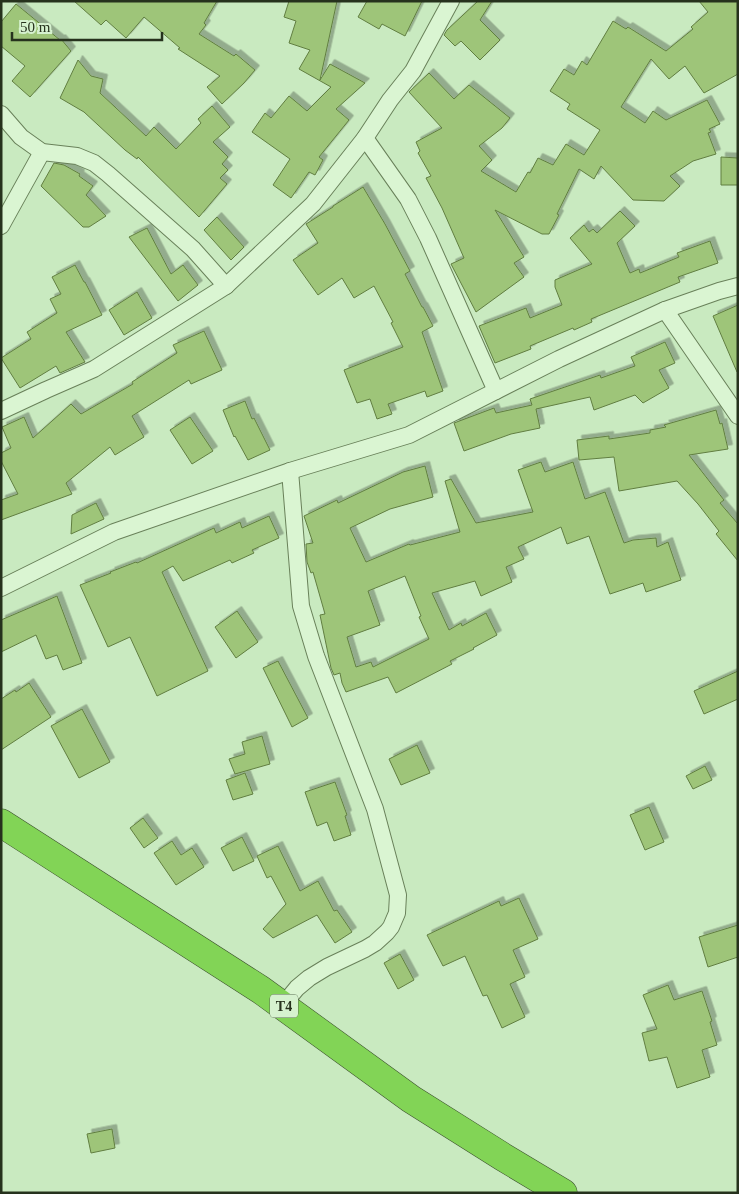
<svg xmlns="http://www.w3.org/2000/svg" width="739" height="1194" viewBox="0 0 739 1194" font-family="Georgia,serif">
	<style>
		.building { fill: #9ec579; stroke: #617e41; fill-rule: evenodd; filter: url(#shadow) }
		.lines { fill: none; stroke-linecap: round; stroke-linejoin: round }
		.street-casing { stroke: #69815a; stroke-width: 18 }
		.highway-casing { stroke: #3c4f2e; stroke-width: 29 }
		.street { stroke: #daf5d2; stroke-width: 16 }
		.highway { stroke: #82d456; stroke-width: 28 }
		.labels { text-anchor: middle; stroke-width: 4.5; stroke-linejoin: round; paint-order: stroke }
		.shield { fill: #d6f2cf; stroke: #5b6c52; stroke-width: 1 }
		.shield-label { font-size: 14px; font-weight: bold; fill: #26321d }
	</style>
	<defs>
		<filter id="shadow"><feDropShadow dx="4.5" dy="-4.5" stdDeviation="0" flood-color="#0004"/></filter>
	</defs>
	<rect width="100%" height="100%" fill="#c9eac0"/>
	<!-- building -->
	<g class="building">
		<path d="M74,1H217L204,23L206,25L199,34L234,56L236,54L255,70L244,83L222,104L207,87L220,76L178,49L180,48L144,17L126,38L106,20L101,25Z"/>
		<path d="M289,1H337L320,80L330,64L365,83L336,109L349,120L319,157L323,160L315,175L309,172L291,198L273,185L290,159L252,132L265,113L271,118L289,96L307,111L331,87L299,69L310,50L289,43L296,21L284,17Z"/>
		<path d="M367,1H422L405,36L382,24L379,29L358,17Z"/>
		<path d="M478,1H492L480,20L500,40L480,60L461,41L455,46L444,35L447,30Z"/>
		<path d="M699,1H738V74L704,93L685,66L669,79L651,59L621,107L645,123L653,111L666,120L707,100L720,124L709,129L711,132L708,133L716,154L693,161L670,176L680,186L664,201L633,200L601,166L594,179L579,169L557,214L559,215L549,234H542L495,210L524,257L514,263L524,277L476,312L451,264L464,258L442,208L426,178L431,176L418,153L420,151L416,142L442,128L409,92L429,73L454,99L469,85L510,118L502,128L479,146L492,160L481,171L516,192L528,172L530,173L538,158L553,165L566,144L584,155L600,130L567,109L570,104L550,91L564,69L574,75L582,61L587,65L613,21L626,29L628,27L666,51L693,29L691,27L708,12Z"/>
		<path d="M16,4L60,40L61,39L71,51L30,97L12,81L25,66L1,46V22Z"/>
		<path d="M78,60L91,76L103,79L100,93L146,136L154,127L176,149L201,123L198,119L212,106L230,127L213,142L228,157L222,164L228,170L220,178L227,184L199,217L138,157L137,159L125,150L84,112L60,98Z"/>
		<path d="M721,157L738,158V185H721Z"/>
		<path d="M54,163L64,165L80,174L79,176L93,186L86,195L106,216L89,227H83L41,186Z"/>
		<path d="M363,187L385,224L410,271L405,274L422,307H423L433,326L422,332L443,391L427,397L425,391L388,404L392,414L377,419L370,399L357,403L344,370L403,347L391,323L393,322L374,286L354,298L342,278L318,295L293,260L318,243L306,224L333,207V206Z"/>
		<path d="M620,211L635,226L617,243L630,273L639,269L640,273L679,257L677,253L710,241L718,263L678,277L680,282L591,319L592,322L574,330L573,328L530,346L531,349L495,363L479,326L526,308L530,318L562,305L555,287V280L592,264L570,238L584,225L589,232L593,229L597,233Z"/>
		<path d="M217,217L244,247L231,260L204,230Z"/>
		<path d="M147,228L171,274L183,265L198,285L178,301L129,237Z"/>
		<path d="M75,265L84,282H85L102,315L66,332L85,362L60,373L56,366L20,388L1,358L31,339L27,332L57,313L50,299L61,294L52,277Z"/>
		<path d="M137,292L152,318L124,335L109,310Z"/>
		<path d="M738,305V371L737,372L713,316Z"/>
		<path d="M204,331L222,370L191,384L189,380L132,416L144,437L115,455L110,447L66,483L72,494L1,520V500L18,494L1,461V453L11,448L2,427L24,417L33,438L71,404L81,414L133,384L132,382L177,353L173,345Z"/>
		<path d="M665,342L675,363L659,370L669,388L643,403L635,395L594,410L590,397L536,409L540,428L511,434L464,451L454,423L494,408L496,413L532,405L530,399L600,375L601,378L635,366L631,357Z"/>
		<path d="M245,401L252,419L254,418L270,450L248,460L235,436L234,437L223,410Z"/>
		<path d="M716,410L720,424L722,423L728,449L689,455L724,500L720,503L738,524V561L716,534L719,531L698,504L677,481L619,491L614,457L579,460L577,440L609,436V439L650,433V430L666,427L664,425Z"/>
		<path d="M190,417L213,451L192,464L170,430Z"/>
		<path d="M541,462L545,472L573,462L585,499L605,492L624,543L633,540L656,538L657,547L668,542L681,580L646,592L643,583L610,594L589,536L567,544L561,527L518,547L524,559L506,567L512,582L481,596L475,581L432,593L449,630L461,623L462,626L486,613L497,635L473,648L474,649L450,661L452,664L396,693L388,677L346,692L342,683L340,673L334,675L331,668L320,615L325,614L313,572L311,573L307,562L306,544L313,543L304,516L337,500L338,503L403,472L425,466L433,497L390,509L350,528L366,562L409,544L410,545L460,532L445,481L451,479L476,523L533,512L518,470ZM405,576L421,616L419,617L429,639L373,667L371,662L356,667L347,637L380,625L368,591Z"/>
		<path d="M96,503L104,519L71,534L72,515Z"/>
		<path d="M269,516L279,538L252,550L254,553L232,563L230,560L183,581L173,566L162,572L208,671L157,696L130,637L108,647L80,585L111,573L110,572L136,562L137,563L214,528L216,533L240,522L242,528Z"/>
		<path d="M57,596L82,663L63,670L57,655L46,659L36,635L1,652V620Z"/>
		<path d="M237,611L258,642L236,658L215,627Z"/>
		<path d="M278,661L308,718L292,727L263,668Z"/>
		<path d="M738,671V699L704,714L694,691Z"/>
		<path d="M29,683L51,717L1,750V699L15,690L16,692Z"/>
		<path d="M82,709L110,762L79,778L51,726Z"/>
		<path d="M262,736L270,764L235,774L229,759L245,754L242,742Z"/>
		<path d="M417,745L430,773L401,785L389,759Z"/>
		<path d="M705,766L712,780L693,789L686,776Z"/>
		<path d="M245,773L253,794L233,800L226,780Z"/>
		<path d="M335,782L347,815L345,816L351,835L334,841L327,822L317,826L305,792Z"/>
		<path d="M649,807L664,842L645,850L630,815Z"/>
		<path d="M143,818L158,838L144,848L130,828Z"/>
		<path d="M242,837L254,861L233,871L221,848Z"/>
		<path d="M172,841L181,855L192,848L204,867L176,885L154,853Z"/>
		<path d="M278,846L300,891L318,881L334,911L337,910L352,932L335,943L317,915L273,938L263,929L286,904L271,876L267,878L257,856Z"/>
		<path d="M519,898L538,939L513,950L525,977L510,984L525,1017L502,1028L487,995L483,996L465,956L443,966L427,935L499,901L501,906Z"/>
		<path d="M738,925V957L708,967L699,937Z"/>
		<path d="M400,954L414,980L398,989L384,963Z"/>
		<path d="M668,985L674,1000L702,991L712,1021L710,1022L717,1045L702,1050L710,1077L677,1088L667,1057L649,1061L642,1033L657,1029L643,995Z"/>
		<path d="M112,1129L115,1148L91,1153L87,1134Z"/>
	</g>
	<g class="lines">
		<defs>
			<g id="street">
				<path d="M1,114L21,137L42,152L77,156L94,163L108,174L193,249L226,286"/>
				<path d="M365,138L408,199L428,238L496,391"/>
				<path d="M1,226L42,152"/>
				<path d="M665,310L738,416"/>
				<path d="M1,411L46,390L94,369L226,286L313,204L365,138L390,100L413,71L451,1"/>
				<path d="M1,588L114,532L290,471L409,435L559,359L665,310L719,291L738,286"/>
				<path d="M283,1005L297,988L309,978L327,967L365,949L375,943L387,932L391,927L397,913L398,895L375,809L316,656L301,606L290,471"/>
			</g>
			<path id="highway" d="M1,823L261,990L411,1099L503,1157L563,1193"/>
		</defs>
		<!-- street casing -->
		<use href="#street" class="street-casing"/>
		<!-- highway casing -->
		<use href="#highway" class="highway-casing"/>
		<!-- street -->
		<use href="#street" class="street"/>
		<!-- highway -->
		<use href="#highway" class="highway"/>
	</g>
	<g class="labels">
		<!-- shield labels -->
		<rect class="shield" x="270" y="994.5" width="28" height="23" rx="4"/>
		<g class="shield-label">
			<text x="284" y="1011">T4</text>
		</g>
	</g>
	<!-- border -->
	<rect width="739" height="1194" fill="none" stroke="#26321d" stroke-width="5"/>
	<!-- scale -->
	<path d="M12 32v8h150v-8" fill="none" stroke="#26321d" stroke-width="2.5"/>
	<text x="20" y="32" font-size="15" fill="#26321d" stroke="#d6f2cf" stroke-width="4" paint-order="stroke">50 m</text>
</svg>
